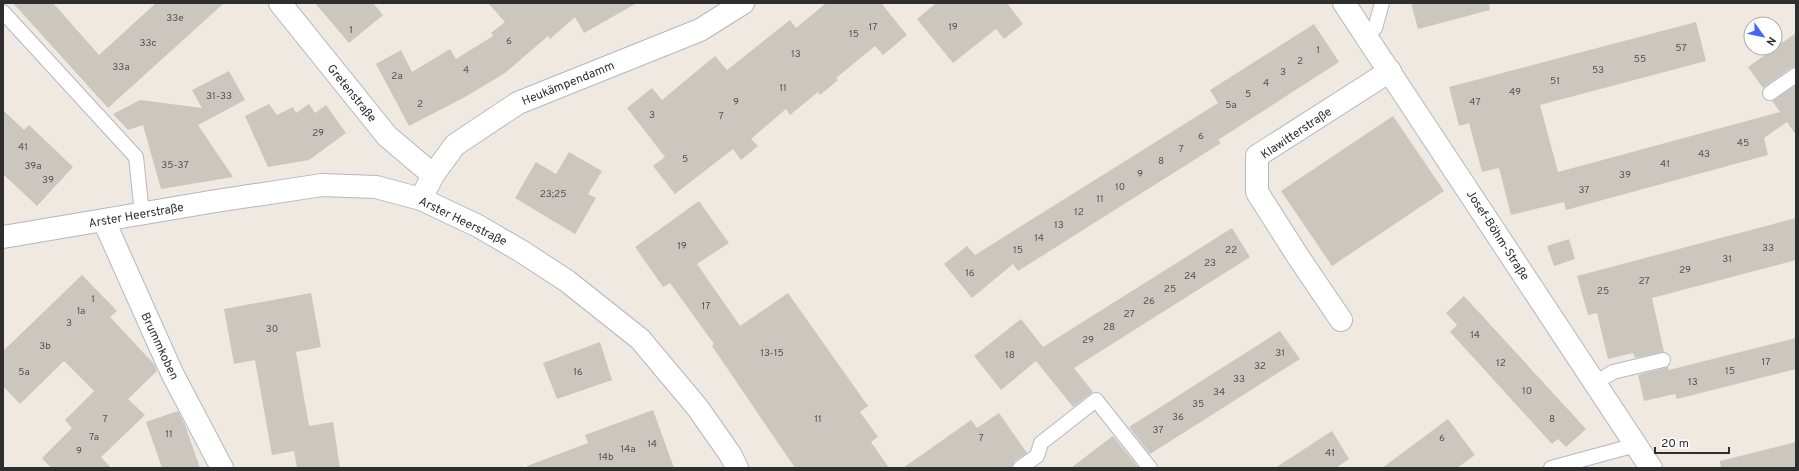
<svg xmlns="http://www.w3.org/2000/svg" width="1799" height="471" viewBox="0 0 1799 471" font-family="Overpass,sans-serif">
	<style>
		.building { fill: #cbc7bf }
		.lines { fill: none; stroke-linecap: round; stroke-linejoin: round }
		.service-casing { stroke: #b4b7c1; stroke-width: 16 }
		.minor-casing { stroke: #b4b7c1; stroke-width: 24 }
		.tertiary-casing { stroke: #b4b7c1; stroke-width: 24 }
		.service { stroke: #fff; stroke-width: 14 }
		.minor { stroke: #fff; stroke-width: 22 }
		.tertiary { stroke: #fff; stroke-width: 22 }
		.labels { text-anchor: middle; stroke-width: 3.5; stroke-linejoin: round; paint-order: stroke }
		.number-label { font-size: 10px; fill: #555452 }
		.street-label { font-size: 12px; fill: #2e2e2e; stroke: #fff }
	</style>
	<rect width="100%" height="100%" fill="#efe9e1"/>
	<!-- building -->
	<g class="building">
		<path d="M13,3H53L99,55L156,3H224L108,108Z"/>
		<path d="M315,3H373L383,15L349,43Z"/>
		<path d="M488,3H637L584,33L575,17L550,39L548,36L505,73L465,97L409,126L376,64L401,50L412,72L450,49L456,59L493,36L491,33L505,22Z"/>
		<path d="M826,3H881L907,35L883,55L875,46L836,78L838,80L820,95L818,92L790,115L786,109L751,139L758,146L741,160L733,149L675,194L653,166L665,157L627,108L652,88L662,100L715,56L727,70L790,20L796,28Z"/>
		<path d="M936,3H1007L1023,24L1004,39L996,29L953,63L917,19Z"/>
		<path d="M1411,3H1489L1490,10L1418,29Z"/>
		<path d="M1696,22L1706,61L1540,105L1558,172L1780,112L1772,101L1796,85V135L1787,122L1764,138L1768,155L1566,210L1564,202L1511,215L1499,168L1482,172L1469,123L1459,126L1449,87Z"/>
		<path d="M1314,24L1339,62L1218,140L1221,143L1018,271L1013,264L972,298L944,264L967,246L975,255L1218,103L1210,90Z"/>
		<path d="M1796,33V67L1791,68L1763,88L1748,67Z"/>
		<path d="M229,71L245,100L198,125L233,177L161,189L143,125L128,130L113,114L140,100L202,108L192,90Z"/>
		<path d="M269,104L277,115L293,107L296,113L309,104L315,113L326,105L346,133L309,160L268,167L245,116Z"/>
		<path d="M3,110L24,130L29,125L73,167L37,206L3,174Z"/>
		<path d="M1393,116L1444,191L1332,266L1281,191Z"/>
		<path d="M569,152L602,171L588,194L596,198L575,234L515,198L536,162L556,174Z"/>
		<path d="M699,201L729,243L697,264L740,326L788,293L868,406L860,412L878,437L871,442L889,468H795L712,346L714,344L670,283L663,287L635,247Z"/>
		<path d="M1796,218V260L1652,298L1664,352L1635,358L1633,353L1608,359L1597,313L1588,315L1577,276Z"/>
		<path d="M1232,228L1250,257L1074,368L1093,392L1073,407L1036,361L1001,390L974,356L1021,319L1043,347Z"/>
		<path d="M1569,239L1575,259L1554,266L1547,246Z"/>
		<path d="M82,275L117,311L110,317L154,364L157,371L128,399L145,415L101,457L111,468H51L42,458L72,428L65,420L94,391L64,361L20,404L3,386V351Z"/>
		<path d="M311,293L321,347L296,352L309,426L333,422L340,468H297L294,451L272,455L255,360L234,364L224,309Z"/>
		<path d="M1464,296L1586,429L1566,447L1558,439L1552,444L1450,332L1457,325L1446,313Z"/>
		<path d="M1280,331L1300,359L1150,454L1129,427Z"/>
		<path d="M1796,338V369L1677,399L1675,394L1644,401L1638,375L1668,367L1669,370Z"/>
		<path d="M600,342L612,380L557,399L543,363Z"/>
		<path d="M653,410L674,468H528L527,466L588,443L585,435Z"/>
		<path d="M178,411L185,425L200,468H162L146,422Z"/>
		<path d="M999,413L1027,453L1015,461L1011,468H903L971,420L977,428Z"/>
		<path d="M1448,419L1475,455L1457,468H1382Z"/>
		<path d="M1332,431L1349,459L1336,468H1275Z"/>
		<path d="M1113,436L1139,468H1071L1106,441Z"/>
		<path d="M1796,442V468H1721L1720,461Z"/>
	</g>
	<g class="lines">
		<defs>
			<g id="service">
				<path d="M3,12L136,157L142,214"/>
				<path d="M1365,34L1375,28L1382,3"/>
				<path d="M1770,93L1796,75"/>
				<path d="M1595,383L1613,372L1663,360"/>
				<path d="M1020,468L1037,456L1041,443L1096,400L1150,468"/>
				<path d="M1551,468L1636,445"/>
			</g>
			<g id="minor">
				<path d="M280,3L387,136L433,175"/>
				<path d="M1344,3L1651,468"/>
				<path d="M421,199L433,175L455,145L518,103L700,30L743,3"/>
				<path d="M104,221L172,373L222,468"/>
				<path d="M1341,320L1297,255L1257,192V156L1390,71"/>
			</g>
			<path id="tertiary" d="M3,237L216,201L322,185L376,187L421,199L478,226L521,251L567,281L640,339L697,407L730,454L737,468"/>
		</defs>
		<!-- service casing -->
		<use href="#service" class="service-casing"/>
		<!-- minor casing -->
		<use href="#minor" class="minor-casing"/>
		<!-- tertiary casing -->
		<use href="#tertiary" class="tertiary-casing"/>
		<!-- service -->
		<use href="#service" class="service"/>
		<!-- minor -->
		<use href="#minor" class="minor"/>
		<!-- tertiary -->
		<use href="#tertiary" class="tertiary"/>
	</g>
	<g class="labels">
		<!-- number labels -->
		<g class="number-label">
			<text x="175" y="21">33e</text>
			<text x="873" y="30">17</text>
			<text x="953" y="30">19</text>
			<text x="351" y="33">1</text>
			<text x="854" y="37">15</text>
			<text x="509" y="44">6</text>
			<text x="148" y="46">33c</text>
			<text x="1681" y="51">57</text>
			<text x="1318" y="53">1</text>
			<text x="796" y="57">13</text>
			<text x="1640" y="62">55</text>
			<text x="1300" y="64">2</text>
			<text x="121" y="70">33a</text>
			<text x="466" y="73">4</text>
			<text x="1598" y="73">53</text>
			<text x="1283" y="75">3</text>
			<text x="397" y="79">2a</text>
			<text x="1555" y="84">51</text>
			<text x="1266" y="86">4</text>
			<text x="783" y="91">11</text>
			<text x="1515" y="95">49</text>
			<text x="1248" y="97">5</text>
			<text x="219" y="99">31-33</text>
			<text x="736" y="105">9</text>
			<text x="1475" y="105">47</text>
			<text x="420" y="107">2</text>
			<text x="1231" y="108">5a</text>
			<text x="652" y="118">3</text>
			<text x="721" y="119">7</text>
			<text x="318" y="136">29</text>
			<text x="1201" y="139">6</text>
			<text x="1743" y="146">45</text>
			<text x="23" y="150">41</text>
			<text x="1181" y="152">7</text>
			<text x="1704" y="157">43</text>
			<text x="685" y="162">5</text>
			<text x="1161" y="164">8</text>
			<text x="1665" y="167">41</text>
			<text x="175" y="168">35-37</text>
			<text x="33" y="169">39a</text>
			<text x="1140" y="177">9</text>
			<text x="1625" y="178">39</text>
			<text x="48" y="183">39</text>
			<text x="1120" y="190">10</text>
			<text x="1584" y="193">37</text>
			<text x="553" y="197">23;25</text>
			<text x="1100" y="202">11</text>
			<text x="1079" y="215">12</text>
			<text x="1059" y="228">13</text>
			<text x="1039" y="241">14</text>
			<text x="682" y="249">19</text>
			<text x="1768" y="251">33</text>
			<text x="1018" y="253">15</text>
			<text x="1231" y="253">22</text>
			<text x="1727" y="262">31</text>
			<text x="1210" y="266">23</text>
			<text x="1685" y="273">29</text>
			<text x="970" y="276">16</text>
			<text x="1190" y="279">24</text>
			<text x="1644" y="284">27</text>
			<text x="1170" y="292">25</text>
			<text x="1603" y="294">25</text>
			<text x="93" y="302">1</text>
			<text x="1149" y="304">26</text>
			<text x="706" y="309">17</text>
			<text x="81" y="314">1a</text>
			<text x="1129" y="317">27</text>
			<text x="69" y="326">3</text>
			<text x="1109" y="330">28</text>
			<text x="272" y="332">30</text>
			<text x="1475" y="338">14</text>
			<text x="1088" y="343">29</text>
			<text x="45" y="349">3b</text>
			<text x="772" y="356">13-15</text>
			<text x="1280" y="356">31</text>
			<text x="1010" y="358">18</text>
			<text x="1766" y="365">17</text>
			<text x="1501" y="366">12</text>
			<text x="1260" y="369">32</text>
			<text x="1730" y="374">15</text>
			<text x="24" y="375">5a</text>
			<text x="578" y="375">16</text>
			<text x="1239" y="382">33</text>
			<text x="1693" y="385">13</text>
			<text x="1527" y="394">10</text>
			<text x="1219" y="395">34</text>
			<text x="1198" y="407">35</text>
			<text x="1178" y="420">36</text>
			<text x="105" y="422">7</text>
			<text x="818" y="422">11</text>
			<text x="1552" y="422">8</text>
			<text x="1158" y="433">37</text>
			<text x="169" y="437">11</text>
			<text x="94" y="440">7a</text>
			<text x="981" y="441">7</text>
			<text x="1442" y="441">6</text>
			<text x="652" y="447">14</text>
			<text x="628" y="452">14a</text>
			<text x="79" y="454">9</text>
			<text x="1330" y="456">41</text>
			<text x="606" y="460">14b</text>
		</g>
		<!-- street labels -->
		<g class="street-label">
			<text transform="translate(568 83) rotate(-22)" y="4">Heukämpendamm</text>
			<text transform="translate(352 93) rotate(51)" y="4">Gretenstraße</text>
			<text transform="translate(1296 133) rotate(-34)" y="4">Klawitterstraße</text>
			<text transform="translate(136 215) rotate(-10)" y="4">Arster Heerstraße</text>
			<text transform="translate(463 221) rotate(26)" y="4">Arster Heerstraße</text>
			<text transform="translate(1498 235) rotate(57)" y="4">Josef-Böhm-Straße</text>
			<text transform="translate(160 346) rotate(65)" y="4">Brummkoben</text>
		</g>
	</g>
	<!-- border -->
	<rect width="1799" height="471" fill="none" stroke="#2e2e2e" stroke-width="8"/>
	<!-- north arrow -->
	<g transform="translate(1763 36) rotate(123)"><circle r="19" fill="#ffffff" stroke="#ababab"/>
	<path d="M0-3L7 15L0 10L-7 15Z" fill="#4264fb"/>
	<text y="-6" font-size="11" font-weight="bold" text-anchor="middle" fill="#2e2e2e">N</text>
	</g>
	<!-- scale -->
	<path d="M1655 447v6h74v-6" fill="none" stroke="#2e2e2e" stroke-width="2"/>
	<text x="1661" y="447" font-size="12" fill="#2e2e2e" stroke="#ffffff" stroke-width="3" paint-order="stroke">20 m</text>
</svg>
